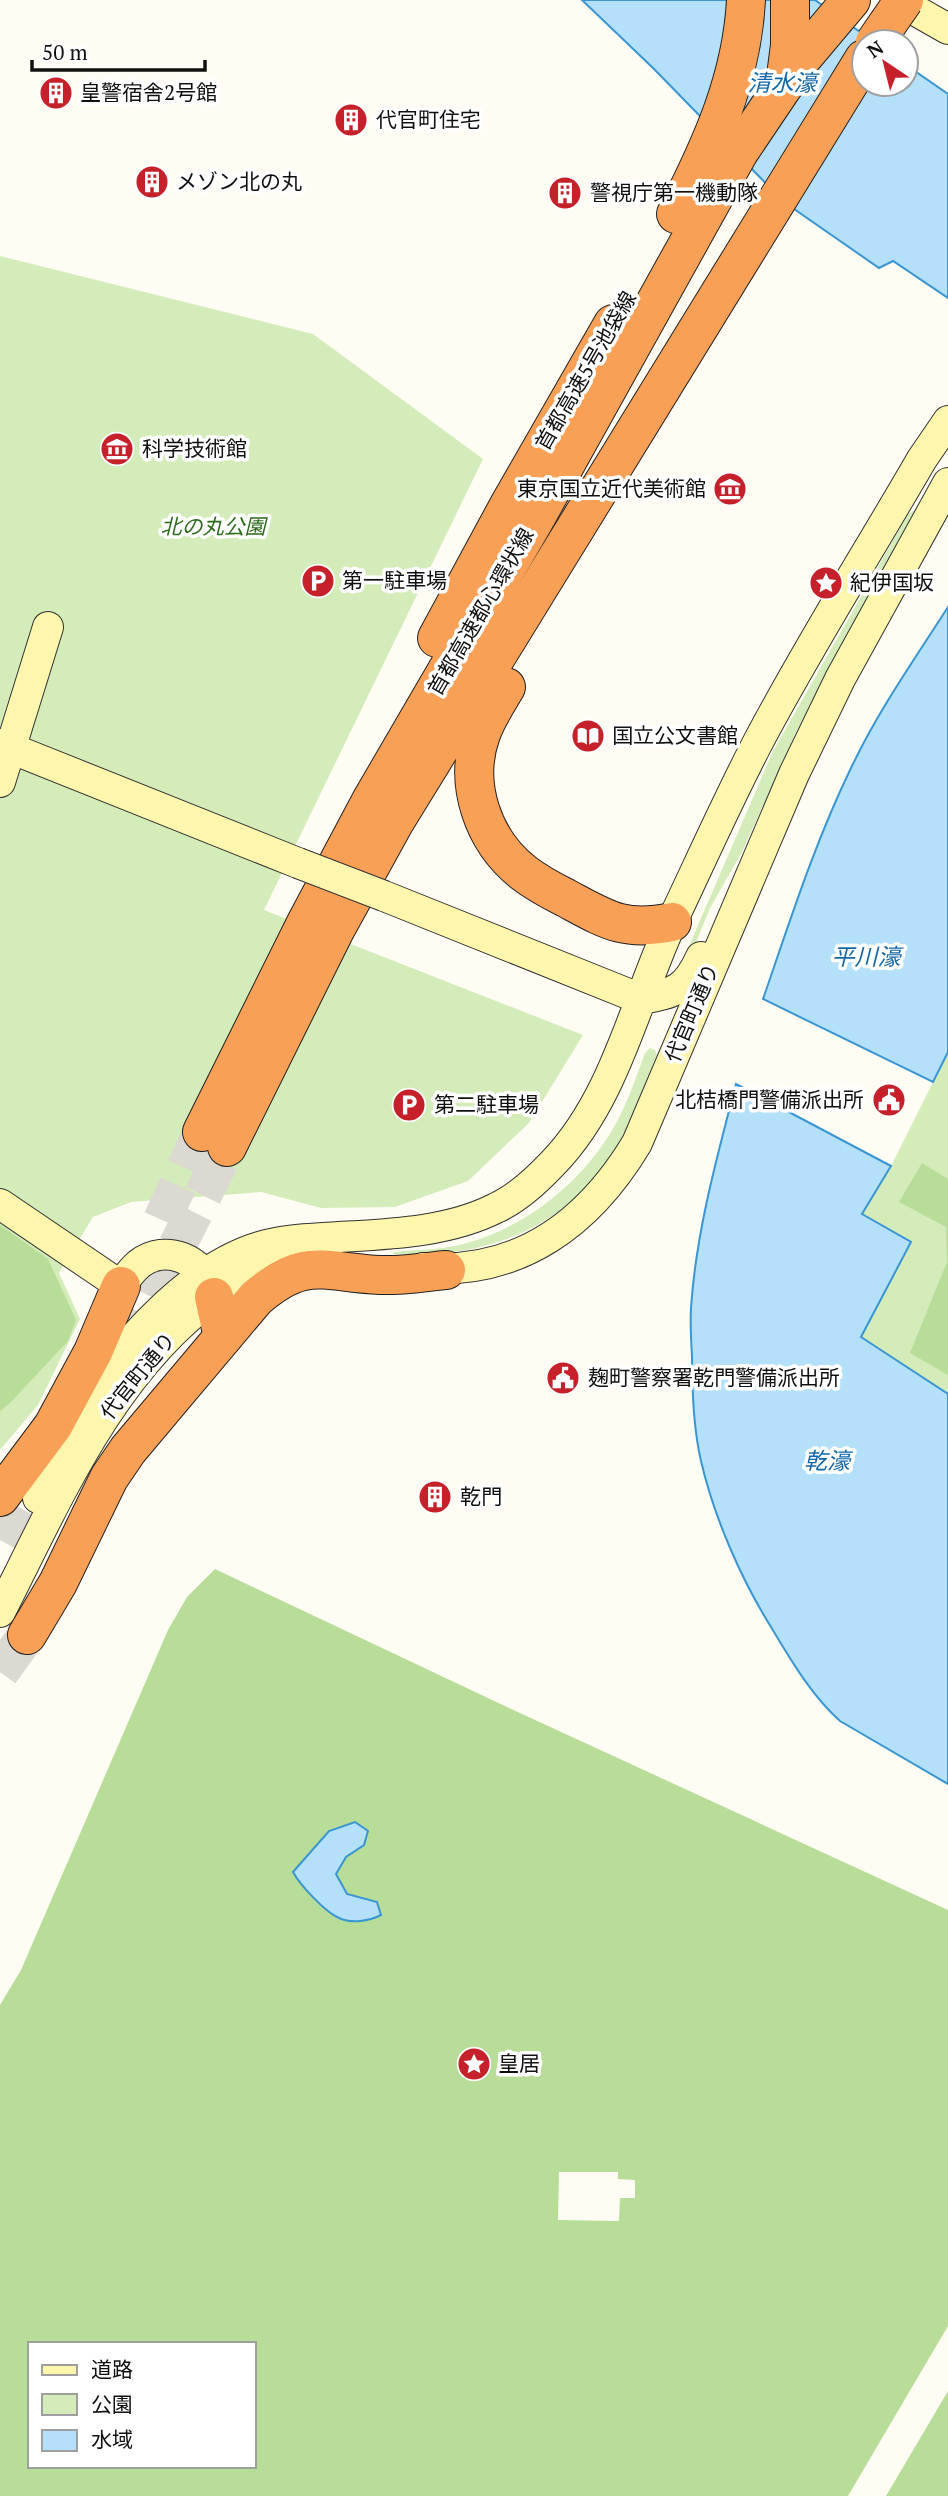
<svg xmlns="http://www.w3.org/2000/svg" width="948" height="2496" viewBox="0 0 948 2496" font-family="'PT Serif','Noto Sans JP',serif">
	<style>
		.green { fill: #d4ecba }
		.forest { fill: #b8dd99; fill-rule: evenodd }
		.water { fill: #b5e0f9; stroke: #3996d3; stroke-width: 2 }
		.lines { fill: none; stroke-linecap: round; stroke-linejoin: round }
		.highway-tunnel { stroke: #dbd9d1; stroke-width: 38; stroke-dasharray: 38 19; stroke-linecap: butt }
		.secondary-casing { stroke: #323232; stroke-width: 32 }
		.highway-casing { stroke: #212121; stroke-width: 40 }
		.secondary { stroke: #fff6ae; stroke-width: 30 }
		.highway { stroke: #f9a057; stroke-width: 38 }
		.secondary-bridge-casing { stroke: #323232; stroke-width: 32; stroke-linecap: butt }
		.highway-bridge-casing { stroke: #212121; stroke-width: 40; stroke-linecap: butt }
		.secondary-bridge { stroke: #fff6ae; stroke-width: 30 }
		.highway-bridge { stroke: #f9a057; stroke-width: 38 }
		.labels { text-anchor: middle; stroke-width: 7; stroke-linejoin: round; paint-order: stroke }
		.poi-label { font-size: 21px; fill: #101010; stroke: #fff; text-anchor: start }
		.street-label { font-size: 21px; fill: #101010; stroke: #fff }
		.park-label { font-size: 21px; font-style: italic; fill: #2d6b1c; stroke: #fff }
		.water-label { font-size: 23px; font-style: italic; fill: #1368a8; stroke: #fff }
	</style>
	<rect width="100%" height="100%" fill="#fffdf3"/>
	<!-- green -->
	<g class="green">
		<path d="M0,256L313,334L483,459L264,910L583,1035L529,1123L468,1181L395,1207L321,1208L261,1192L131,1202L93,1217L59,1273L80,1319L38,1405L0,1450Z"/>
		<path d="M915,510L918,512V520L797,730L742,852L710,908L683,975L677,974L773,751L908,514Z"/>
		<path d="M650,1048L655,1050L657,1055C643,1088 632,1123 613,1153C563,1231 482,1259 393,1254L394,1252C410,1250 427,1250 443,1248C511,1238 575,1191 611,1132C626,1108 635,1080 645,1053Z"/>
		<path d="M948,1052V1394L861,1337L911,1242L862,1214L891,1166Z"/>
	</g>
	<!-- forest -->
	<g class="forest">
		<path d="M922,1163L948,1179V1375L910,1353L947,1262L946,1227L899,1202Z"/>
		<path d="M0,1225L48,1259L76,1320L68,1341L10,1403L0,1411Z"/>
		<path d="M215,1569L507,1707L948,1910V2326L848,2496H0V2005L21,1970L168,1630L187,1597ZM559,2172H618V2179L635,2180V2198H620L619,2221L558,2220ZM30,2344H254V2466H30Z"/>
		<path d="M948,2391V2496H886Z"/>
	</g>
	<!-- water -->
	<g class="water">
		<path d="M582,0H815L874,42L864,84H906V65L948,94V298L893,261L879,268L784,202L653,68Z"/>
		<path d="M948,607V1052L933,1082L763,999C790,921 815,842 851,768C878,711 914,660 948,607Z"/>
		<path d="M736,1084L891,1166L862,1214L911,1242L861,1337L948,1394V1784L840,1721C811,1695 791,1660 771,1627C741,1579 714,1517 701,1461C693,1427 692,1391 692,1356C691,1340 690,1324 691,1308C696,1232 717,1157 736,1084Z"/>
		<path d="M355,1822L368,1831L364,1845L346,1857L336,1874L347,1894L377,1902L381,1915C369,1921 352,1924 339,1918C325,1912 300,1885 293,1872L329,1831Z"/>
	</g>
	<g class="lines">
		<!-- highway-tunnel -->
		<g class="highway-tunnel">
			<path d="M162,1220L202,1132"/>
			<path d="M126,1348L227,1147"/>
			<path d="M0,1540L48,1453"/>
			<path d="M0,1672L27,1635"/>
		</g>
		<defs>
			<g id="secondary">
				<path d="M897,0L948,29"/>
				<path d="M0,744L298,863"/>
				<path d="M0,782L48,627"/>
				<path d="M384,896L641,999C675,993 686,990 701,957"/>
				<path d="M0,1204L121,1286C126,1278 132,1270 139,1264C166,1243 202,1260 213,1289"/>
				<path d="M423,1268C520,1275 589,1223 637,1143L794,774L840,679L948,483"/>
				<path d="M38,1498C53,1467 66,1435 84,1406C120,1345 190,1268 259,1247C285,1239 312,1239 339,1237C391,1234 449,1232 496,1208C518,1198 537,1180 553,1163C617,1097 636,996 675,915C702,858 728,800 757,744C808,647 867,554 922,459L948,421"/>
				<path d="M0,1612C58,1498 112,1369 219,1293C249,1273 276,1258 312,1255"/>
			</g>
			<g id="highway">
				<path d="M785,84L790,45V0"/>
				<path d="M676,214C711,146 742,78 746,0"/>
				<path d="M437,638L508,507L613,324"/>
				<path d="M506,687C497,702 487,717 481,734C463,784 483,841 524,873C537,883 552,891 566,898C607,920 624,932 672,922"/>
				<path d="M202,1132L306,923L372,799L534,521L739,152L803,57L851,0"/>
				<path d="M227,1147L335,930L394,823L864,59"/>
				<path d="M214,1297L223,1337"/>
				<path d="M0,1497L53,1426L93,1352L121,1286"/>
				<path d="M27,1635L58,1583L109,1478L128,1450L256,1298C305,1256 322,1272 380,1275C402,1276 424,1272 446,1270"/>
			</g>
		</defs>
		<!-- secondary casing -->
		<use href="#secondary" class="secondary-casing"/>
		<!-- highway casing -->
		<use href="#highway" class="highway-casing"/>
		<!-- secondary -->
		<use href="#secondary" class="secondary"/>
		<!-- highway -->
		<use href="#highway" class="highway"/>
		<defs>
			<path id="secondary-bridge" d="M298,863L384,896"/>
			<path id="highway-bridge" d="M875,42L904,0"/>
		</defs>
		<!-- secondary-bridge casing -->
		<use href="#secondary-bridge" class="secondary-bridge-casing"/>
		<!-- highway-bridge casing -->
		<use href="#highway-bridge" class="highway-bridge-casing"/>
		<!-- secondary-bridge -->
		<use href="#secondary-bridge" class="secondary-bridge"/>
		<!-- highway-bridge -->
		<use href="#highway-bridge" class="highway-bridge"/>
	</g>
	<!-- icons -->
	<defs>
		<symbol id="building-disc" viewBox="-11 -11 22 22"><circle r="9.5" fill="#c6212a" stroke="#fff"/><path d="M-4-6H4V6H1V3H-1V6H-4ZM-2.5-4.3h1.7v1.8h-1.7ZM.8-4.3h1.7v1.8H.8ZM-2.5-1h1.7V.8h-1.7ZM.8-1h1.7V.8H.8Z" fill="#fff"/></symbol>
		<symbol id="museum-disc" viewBox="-11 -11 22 22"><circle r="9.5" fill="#c6212a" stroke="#fff"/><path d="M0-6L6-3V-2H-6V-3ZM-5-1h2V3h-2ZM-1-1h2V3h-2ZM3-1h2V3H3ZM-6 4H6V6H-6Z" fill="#fff"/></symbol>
		<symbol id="parking-disc" viewBox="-11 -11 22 22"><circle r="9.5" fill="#c6212a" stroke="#fff"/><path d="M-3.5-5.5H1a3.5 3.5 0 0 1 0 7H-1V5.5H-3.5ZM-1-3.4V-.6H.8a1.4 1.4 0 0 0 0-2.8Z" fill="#fff"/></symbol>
		<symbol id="sight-disc" viewBox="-11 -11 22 22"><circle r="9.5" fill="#c6212a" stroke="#fff"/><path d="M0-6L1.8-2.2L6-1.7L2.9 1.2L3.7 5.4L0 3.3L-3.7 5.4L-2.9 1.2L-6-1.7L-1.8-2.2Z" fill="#fff"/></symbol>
		<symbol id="library-disc" viewBox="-11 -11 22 22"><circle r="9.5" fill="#c6212a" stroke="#fff"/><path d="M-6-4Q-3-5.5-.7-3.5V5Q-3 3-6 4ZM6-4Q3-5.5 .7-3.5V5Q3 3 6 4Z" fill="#fff"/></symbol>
		<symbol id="civic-disc" viewBox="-11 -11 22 22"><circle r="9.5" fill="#c6212a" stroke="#fff"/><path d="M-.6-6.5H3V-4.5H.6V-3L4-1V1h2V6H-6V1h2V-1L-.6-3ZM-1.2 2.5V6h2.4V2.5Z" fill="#fff"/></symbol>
	</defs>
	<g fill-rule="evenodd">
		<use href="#building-disc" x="37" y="74" width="38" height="38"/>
		<use href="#building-disc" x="332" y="101" width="38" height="38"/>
		<use href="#building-disc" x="133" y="163" width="38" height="38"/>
		<use href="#building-disc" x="546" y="174" width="38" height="38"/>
		<use href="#museum-disc" x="98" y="430" width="38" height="38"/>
		<use href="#museum-disc" x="711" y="470" width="38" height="38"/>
		<use href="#parking-disc" x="299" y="562" width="38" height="38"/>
		<use href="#sight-disc" x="807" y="564" width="38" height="38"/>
		<use href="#library-disc" x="569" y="717" width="38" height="38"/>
		<use href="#civic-disc" x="870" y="1081" width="38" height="38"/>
		<use href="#parking-disc" x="390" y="1086" width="38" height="38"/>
		<use href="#civic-disc" x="544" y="1359" width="38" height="38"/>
		<use href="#building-disc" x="416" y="1478" width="38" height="38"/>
		<use href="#sight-disc" x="455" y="2045" width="38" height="38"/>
	</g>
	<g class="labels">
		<!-- poi labels -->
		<g class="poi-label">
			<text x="80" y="100">皇警宿舎2号館</text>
			<text x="376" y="127">代官町住宅</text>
			<text x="176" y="189">メゾン北の丸</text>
			<text x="590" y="200">警視庁第一機動隊</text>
			<text x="142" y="456">科学技術館</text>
			<text x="706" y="496" text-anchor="end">東京国立近代美術館</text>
			<text x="342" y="588">第一駐車場</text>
			<text x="850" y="590">紀伊国坂</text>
			<text x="612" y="743">国立公文書館</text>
			<text x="864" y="1107" text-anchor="end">北桔橋門警備派出所</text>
			<text x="434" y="1112">第二駐車場</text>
			<text x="588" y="1385">麹町警察署乾門警備派出所</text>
			<text x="460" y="1504">乾門</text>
			<text x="498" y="2071">皇居</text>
		</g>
		<!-- street labels -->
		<g class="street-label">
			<text transform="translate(586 371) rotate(-60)" y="7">首都高速5号池袋線</text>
			<text transform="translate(481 612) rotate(-60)" y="7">首都高速都心環状線</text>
			<text transform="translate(692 1013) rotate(-67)" y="7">代官町通り</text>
			<text transform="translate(138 1376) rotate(-51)" y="7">代官町通り</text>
		</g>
		<!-- park labels -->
		<g class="park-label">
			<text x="213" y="534">北の丸公園</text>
		</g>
		<!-- water labels -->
		<g class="water-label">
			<text x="782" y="91">清水濠</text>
			<text x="866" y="965">平川濠</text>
			<text x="827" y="1469">乾濠</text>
		</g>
	</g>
	<!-- legend -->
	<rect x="28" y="2342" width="228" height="126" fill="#ffffff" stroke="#9f9f9f" stroke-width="2"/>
	<rect x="42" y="2365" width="35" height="10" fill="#fff6ae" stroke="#9f9f9f" stroke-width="2"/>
	<text x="91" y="2377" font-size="21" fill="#101010">道路</text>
	<rect x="42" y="2394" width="35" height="21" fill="#d4ecba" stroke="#9f9f9f" stroke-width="2"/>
	<text x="91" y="2412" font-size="21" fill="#101010">公園</text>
	<rect x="42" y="2430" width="35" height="21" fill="#b5e0f9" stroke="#9f9f9f" stroke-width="2"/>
	<text x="91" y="2447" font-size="21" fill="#101010">水域</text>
	<!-- north arrow -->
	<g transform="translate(885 63) rotate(325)"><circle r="33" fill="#ffffff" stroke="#9f9f9f" stroke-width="2"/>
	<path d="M0-5L12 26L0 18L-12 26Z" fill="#c6212a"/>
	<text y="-10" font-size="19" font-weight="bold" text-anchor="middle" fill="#101010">N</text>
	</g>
	<!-- scale -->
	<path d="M32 60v10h173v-10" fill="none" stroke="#101010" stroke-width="3.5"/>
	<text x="42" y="60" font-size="21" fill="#101010" stroke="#ffffff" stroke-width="5" paint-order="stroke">50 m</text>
</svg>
